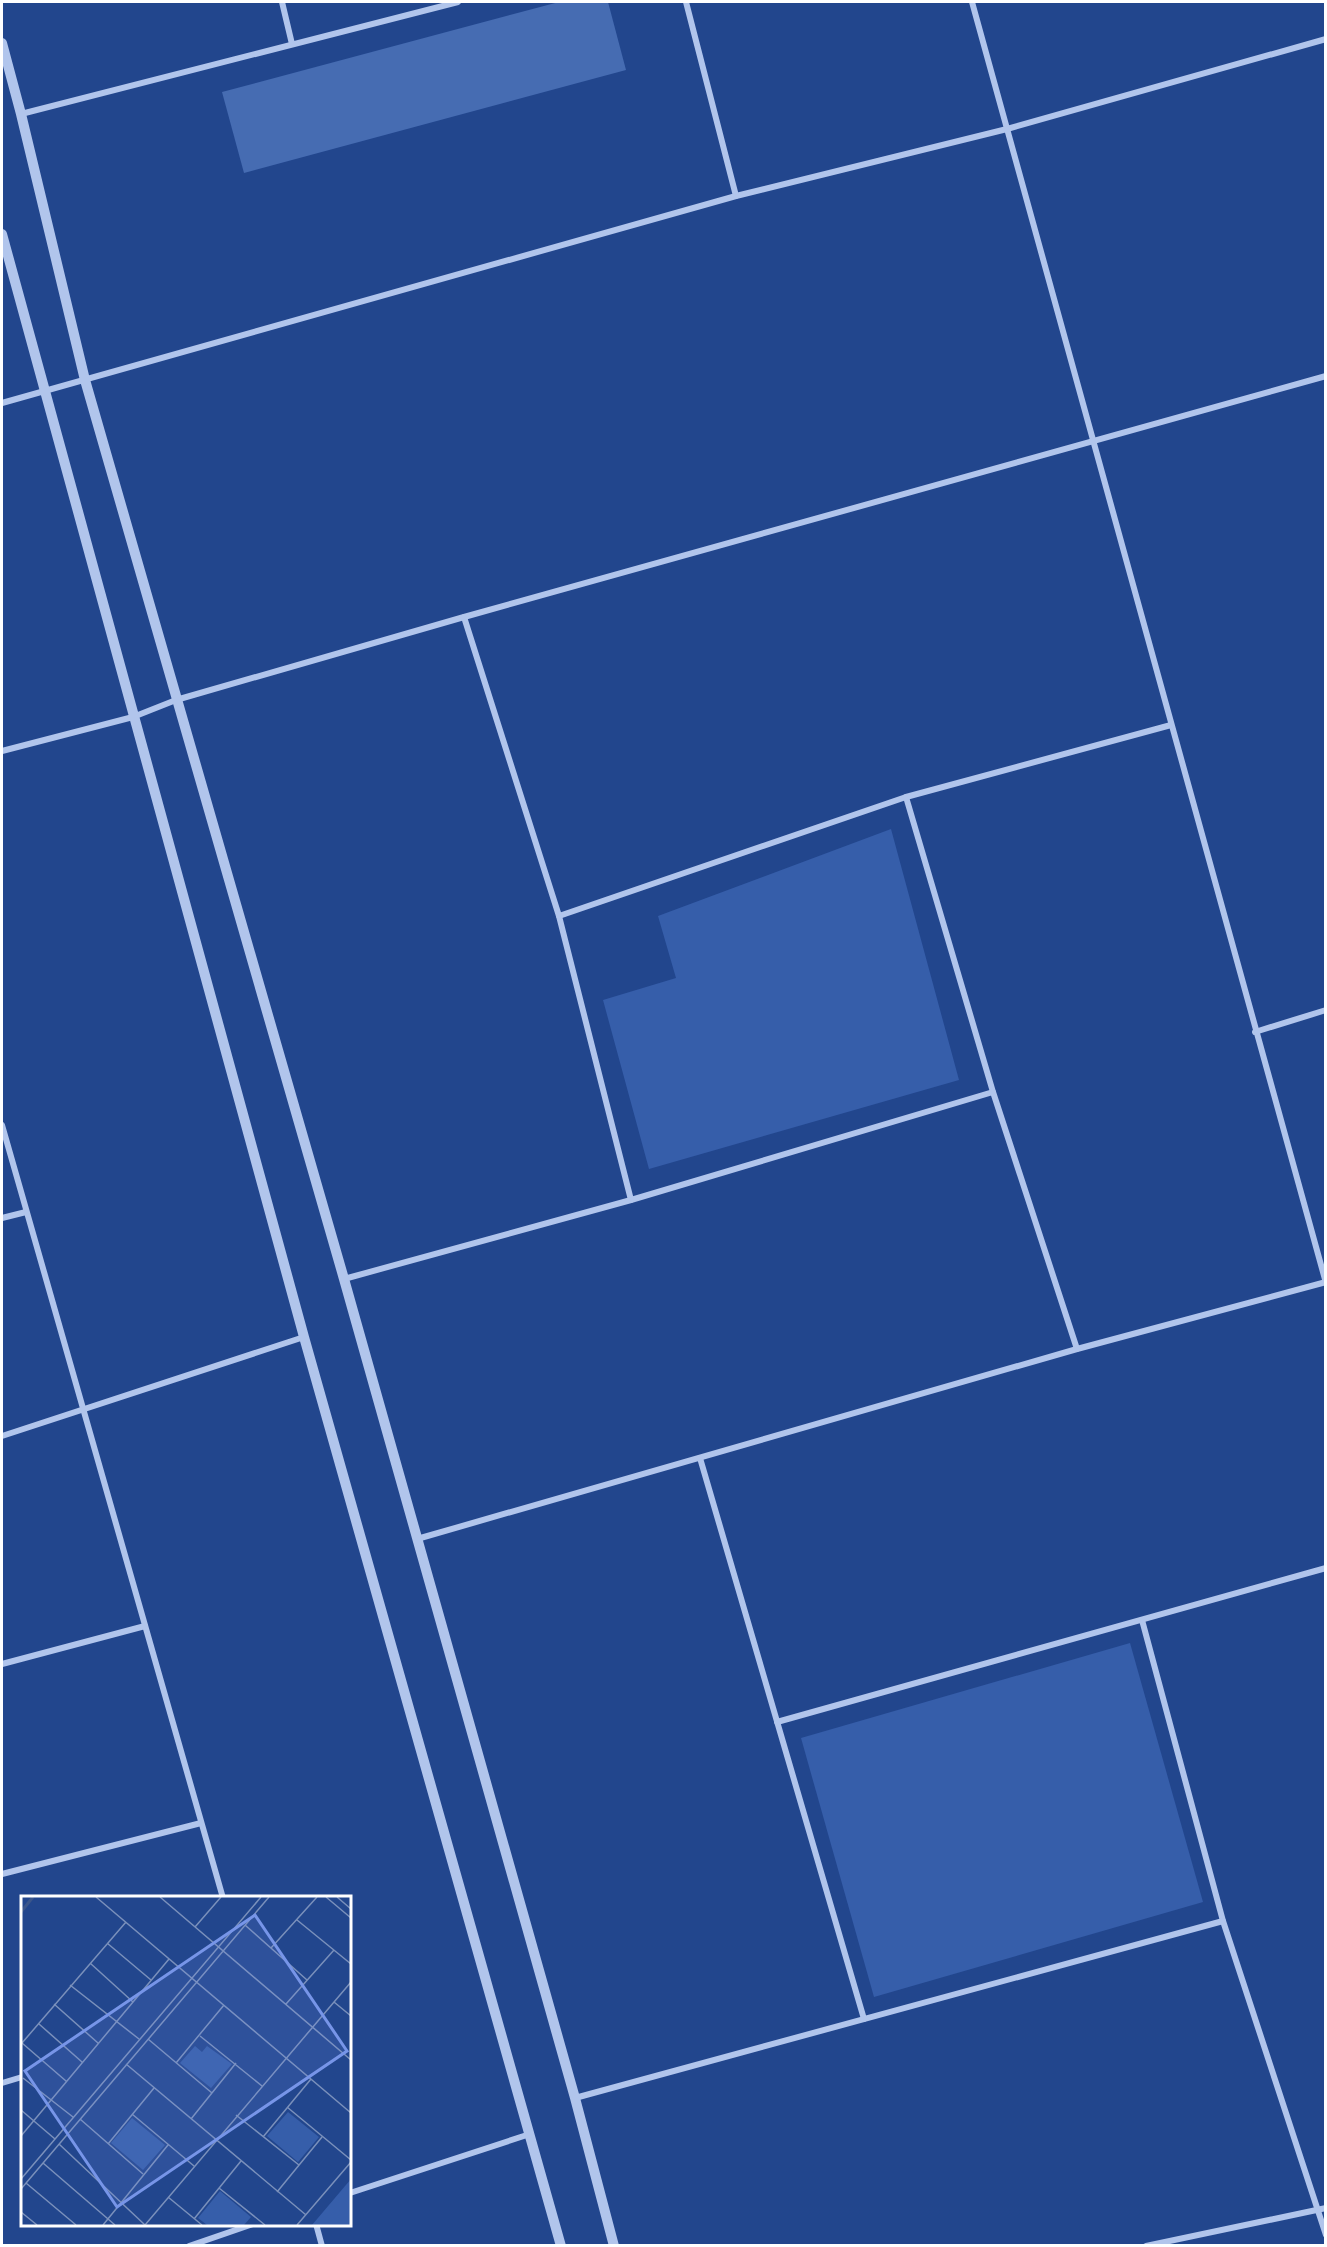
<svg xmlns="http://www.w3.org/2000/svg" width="1327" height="2247" viewBox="0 0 1327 2247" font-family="'Archivo Narrow',sans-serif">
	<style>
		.green { fill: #365eaa }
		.building { fill: #466cb2 }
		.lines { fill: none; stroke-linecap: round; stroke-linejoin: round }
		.minor { stroke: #b1c5ec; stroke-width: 6 }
		.tertiary { stroke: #b1c5ec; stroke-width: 10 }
		.inset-river { fill: none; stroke: #3b568a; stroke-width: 3 }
		.inset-road { fill: none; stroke: #7a90bb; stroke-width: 1.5 }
		.view { fill: #7795e8; fill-opacity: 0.15; stroke: #7795e8; stroke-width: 3 }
		.inset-edge { fill: none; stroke: #fff; stroke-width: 3 }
	</style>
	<rect width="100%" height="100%" fill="#22468d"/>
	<!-- green -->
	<g class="green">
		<path d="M891,829L959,1080L649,1169L603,1000L676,978L658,916Z"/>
		<path d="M1130,1643L1203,1902L874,1997L801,1738Z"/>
	</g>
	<!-- building -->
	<path class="building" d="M559,2H608L626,70L244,173L222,92Z"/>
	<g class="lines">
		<!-- minor -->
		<g class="minor">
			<path d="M282,2L292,44"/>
			<path d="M686,2L736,196"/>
			<path d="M972,2L1326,1283"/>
			<path d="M21,114L458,2"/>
			<path d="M2,403L736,196L1007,129L1326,39"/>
			<path d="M464,617L559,916L631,1200"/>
			<path d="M2,751L133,717L176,700L464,617L1326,376"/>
			<path d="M906,797L993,1092L1077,1349"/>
			<path d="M559,916L906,797L1171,725"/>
			<path d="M1255,1032L1326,1010"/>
			<path d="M2,1125L223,1898"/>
			<path d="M2,1218L26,1212"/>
			<path d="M344,1279L631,1200L993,1092"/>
			<path d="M2,1436L304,1337"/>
			<path d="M700,1458L864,2019"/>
			<path d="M417,1539L1077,1349L1326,1282"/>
			<path d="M1142,1620L1223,1921L1326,2235"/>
			<path d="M2,1664L145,1626"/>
			<path d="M777,1722L1326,1568"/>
			<path d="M2,1874L201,1823"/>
			<path d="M2,2083L22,2077"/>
			<path d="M575,2098L1223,1921"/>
			<path d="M350,2193L530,2134"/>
			<path d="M316,2224L322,2246"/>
			<path d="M189,2246L253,2224"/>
			<path d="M1146,2246L1326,2208"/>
		</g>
		<!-- tertiary -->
		<g class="tertiary">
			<path d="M2,43L21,114L85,380L344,1279L575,2098L614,2246"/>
			<path d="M2,234L304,1337L561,2246"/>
		</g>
	</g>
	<!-- overview -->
	<g transform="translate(21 1896)">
		<rect width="330" height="330" fill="#22468d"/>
		<path d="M174,150L181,156L186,150L211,168L190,192L159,167ZM267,216L298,241L277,266L246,240ZM111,222L144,249L122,274L90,247ZM330,283V329H291ZM199,295L230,321L223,329H186L177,322Z" fill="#365eaa"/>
		<path class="inset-river" d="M0,16L12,1"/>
		<path class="inset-road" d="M75,1L330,217M139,1L330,164M305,1L330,22M316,1L330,13M276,24L330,68M224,29L286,84M174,31L200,1M86,47L130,84M250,52L296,1M69,67L112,106M49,89L118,143M313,106L330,120M33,108L77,147M265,108L313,54M18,128L61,166M179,140L241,190M127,143L191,197M155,167L203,109M105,168L285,319M2,182L52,221M45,185L1,147L105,26M266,211L330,264M0,214L34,243M111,218L173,270M215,219L278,269M59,223L122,278M170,223L215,167M0,240L148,63M242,241L290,183M38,248L124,329M87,248L133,192M22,267L94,329M0,283L240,1M5,287L55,329M198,292L244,329M0,293L248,1M256,296L301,241M147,301L181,329M0,316L16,329M173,323L220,265M82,329L147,249M124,329L330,86M276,329L330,266"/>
		<path class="view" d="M234,19L326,155L96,311L4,175Z"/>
		<rect width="330" height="330" class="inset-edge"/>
	</g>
	<!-- border -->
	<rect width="1327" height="2247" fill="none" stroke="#ffffff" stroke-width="6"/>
</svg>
